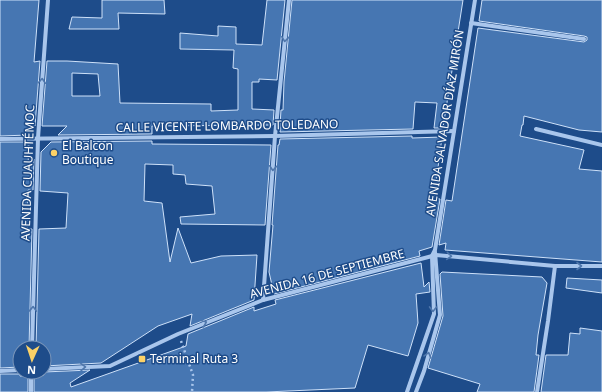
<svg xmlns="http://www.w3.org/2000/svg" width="602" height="392" viewBox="0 0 602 392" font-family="'Noto Sans',sans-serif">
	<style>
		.building { fill: #4676b2; stroke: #cee1f9; fill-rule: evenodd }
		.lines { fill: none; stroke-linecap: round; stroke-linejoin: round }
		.path { stroke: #a9c6ec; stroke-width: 2.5; stroke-dasharray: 2 3; stroke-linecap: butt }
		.minor { stroke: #a9c6ec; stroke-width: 4 }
		.oneway { stroke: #4f77ac }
		.poi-dot { fill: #fbd167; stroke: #1e4c8a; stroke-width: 1.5 }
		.labels { text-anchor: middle; stroke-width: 3; stroke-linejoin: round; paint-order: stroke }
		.street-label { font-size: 12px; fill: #fff; stroke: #1e4c8a }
		.poi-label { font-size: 12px; fill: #fff; stroke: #1e4c8a; text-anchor: start }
	</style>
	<rect width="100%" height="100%" fill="#1e4c8a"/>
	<!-- building -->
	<g class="building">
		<path d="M0,0H39L34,62L40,61L35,126H32L31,131H29V135L0,136Z"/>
		<path d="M102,0H164L165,14L118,13L119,29H69L72,17L102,18Z"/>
		<path d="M267,0H285L277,80L259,79V82H252V109L274,110L273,125L152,126V134L58,135L67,126H42L47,61H67L118,64L120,103L211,104V111L238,110V69L233,68L234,50L180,49V33L218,36V26L236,27V44L262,45ZM72,73L98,74L100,96H72Z"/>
		<path d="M292,0H463L443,128H434L437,103L415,102L413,129L280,132L281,125H280L281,110H283L284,82Z"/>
		<path d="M482,0H602V132L579,130L524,116L523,125H522L520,136L584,150L579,169L602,171V262L445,250L446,243L439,245L446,200L452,201L478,28L584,42L587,40V37L584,36L479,21Z"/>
		<path d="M412,136V138L442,137L434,198L440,199L432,247L419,251L420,256L274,294L269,272L273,225H272L278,145H279L280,139Z"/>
		<path d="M152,141V144L271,145L265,225L181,224L180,217L215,214L212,186L186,184L185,175L173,174V165L145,164L144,201L162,203L170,262L178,228L191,263L221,256L257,255L254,300L190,326L192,314L158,326L101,363L44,366V348H36L39,229L66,228L68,193L40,191L41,152L51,142Z"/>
		<path d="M0,142H29L28,165L34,159L33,190H28L27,229H32L29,348H20V367L0,368Z"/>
		<path d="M421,263L424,287L429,282L430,292L416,294L418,323L408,356L368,345L355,388L266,392H34V376L44,375V372L90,370L70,383L71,387L186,346L188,334L254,307V311L276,304L275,300Z"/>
		<path d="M442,272L542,277L547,283L538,335L536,355H539L534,392H477L480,384L428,368L443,316L440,274Z"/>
		<path d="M567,278L602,280V293L566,288Z"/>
		<path d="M580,328L602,331V392H541L546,355H568L570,333L580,334Z"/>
		<path d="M0,374H20V376H28V392H0Z"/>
	</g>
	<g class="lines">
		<!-- path -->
		<path class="path" d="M181,341L193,375L192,392"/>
		<!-- minor -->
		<g class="minor">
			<path d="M471,23L584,39"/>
			<path d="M536,129L602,145"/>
			<path d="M0,139L275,136L454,131"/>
			<path d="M263,300L275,136L289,0"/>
			<path d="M32,348L38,138L48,0"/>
			<path d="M44,369L110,366L178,334L263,300L436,255L555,266H602"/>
			<path d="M0,371L20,370"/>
			<path d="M31,372V392"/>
			<path d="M407,392L434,314L432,256L435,250L475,0"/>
			<path d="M416,392L424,371L440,315L435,252"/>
			<path d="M537,392L548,321L555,266"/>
		</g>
	</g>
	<!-- one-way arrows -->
	<defs><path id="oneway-chevron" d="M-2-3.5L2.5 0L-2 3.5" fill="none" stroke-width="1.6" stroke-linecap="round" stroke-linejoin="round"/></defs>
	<g class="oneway">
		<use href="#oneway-chevron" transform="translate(285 39) rotate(96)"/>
		<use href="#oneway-chevron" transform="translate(42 81) rotate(-86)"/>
		<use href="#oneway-chevron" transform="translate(273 168) rotate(94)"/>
		<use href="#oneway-chevron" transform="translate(449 256) rotate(5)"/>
		<use href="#oneway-chevron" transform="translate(579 266)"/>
		<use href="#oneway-chevron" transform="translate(33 309) rotate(-88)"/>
		<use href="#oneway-chevron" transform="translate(433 309) rotate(91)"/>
		<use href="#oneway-chevron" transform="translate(204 323) rotate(-22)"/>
		<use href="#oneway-chevron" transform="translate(428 355) rotate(-74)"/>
		<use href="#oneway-chevron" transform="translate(83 367) rotate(-2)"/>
	</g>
	<!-- markers -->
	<g class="poi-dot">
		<circle cx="54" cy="153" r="4"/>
		<rect x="138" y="355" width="8" height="8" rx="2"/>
	</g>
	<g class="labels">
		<!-- street labels -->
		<g class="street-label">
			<text transform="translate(445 123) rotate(-81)" y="4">AVENIDA SALVADOR DÍAZ MIRÓN</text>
			<text transform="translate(227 126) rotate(-1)" y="4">CALLE VICENTE LOMBARDO TOLEDANO</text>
			<text transform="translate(28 173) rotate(-88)" y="4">AVENIDA CUAUHTÉMOC</text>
			<text transform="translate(327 274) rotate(-15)" y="4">AVENIDA 16 DE SEPTIEMBRE</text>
		</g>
		<!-- poi labels -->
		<g class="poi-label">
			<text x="62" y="150">El Balcon<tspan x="62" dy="14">Boutique</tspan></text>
			<text x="150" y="363">Terminal Ruta 3</text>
		</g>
	</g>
	<!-- north arrow -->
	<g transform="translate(32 360) rotate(183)"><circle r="19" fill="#1e4c8a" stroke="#7894b9"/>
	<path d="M0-3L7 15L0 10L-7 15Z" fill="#fbd167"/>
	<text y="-6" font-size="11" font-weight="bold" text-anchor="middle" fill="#ffffff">N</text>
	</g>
</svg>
